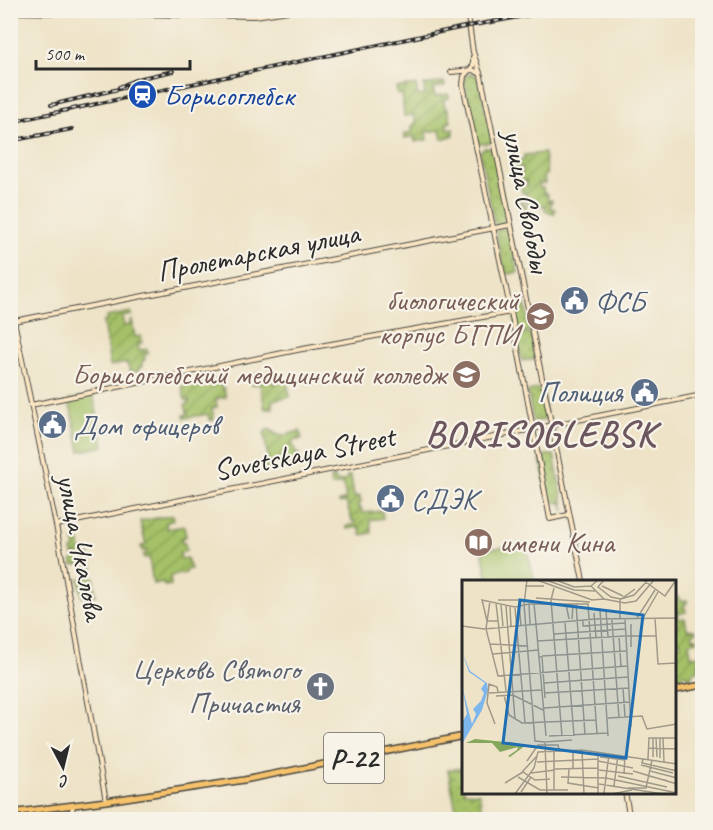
<svg xmlns="http://www.w3.org/2000/svg" width="713" height="830" viewBox="0 0 713 830" font-family="Caveat,sans-serif">
	<style>
		.grass { fill: url(#grass-dots); stroke: #68764a; stroke-width: 1.5 }
		.garden { fill: url(#garden-furrows); stroke: #68764a; stroke-width: 1.5 }
		.pitch { fill: #a5c168; stroke: #68764a; stroke-width: 1.5 }
		.lines { fill: none; stroke-linecap: round; stroke-linejoin: round }
		.secondary-casing { stroke: #484742; stroke-width: 6 }
		.highway-casing { stroke: #484742; stroke-width: 8 }
		.secondary { stroke: #fbe6c4; stroke-width: 4 }
		.highway { stroke: #f5c16b; stroke-width: 5 }
		.rail-casing { stroke: #2b2b2b; stroke-width: 4 }
		.rail { stroke: #f7f3e8; stroke-width: 1.5; stroke-dasharray: 4.5; stroke-linecap: butt }
		.labels { text-anchor: middle; stroke-width: 4.5; stroke-linejoin: round; paint-order: stroke }
		.shield { fill: #f7f3e8; stroke: #686764; stroke-width: 1.5 }
		.shield-label { font-size: 28px; font-weight: bold; fill: #2b2b2b }
		.transit-label { font-size: 30px; fill: #164399; stroke: #f7f3e8; text-anchor: start }
		.street-label { font-size: 30px; fill: #2b2b2b; stroke: #f7f3e8 }
		.education-label { font-size: 30px; fill: #785e54; stroke: #f7f3e8; text-anchor: end }
		.service-label { font-size: 30px; fill: #4e5e75; stroke: #f7f3e8; text-anchor: start }
		.worship-label { font-size: 30px; fill: #5b616d; stroke: #f7f3e8; text-anchor: end }
		.district-label { font-size: 36px; font-weight: bold; letter-spacing: 1.5px; fill: #6c575e; stroke: #f7f3e8 }
		.inset-road { fill: none; stroke: #a09989; stroke-width: 1.5 }
		.view { fill: #1f6fb2; fill-opacity: 0.15; stroke: #1f6fb2; stroke-width: 3 }
		.inset-edge { fill: none; stroke: #2b2b2b; stroke-width: 3 }
	</style>
	<defs>
		<pattern id="grass-dots" width="8" height="8" patternUnits="userSpaceOnUse" patternTransform="scale(1.5)"><rect width="8" height="8" fill="#a5c168"/><path d="M2 2h.1M6 6h.1" fill="none" stroke="#879d56" stroke-width="1.8" stroke-linecap="round"/></pattern>
		<pattern id="garden-furrows" width="10" height="10" patternUnits="userSpaceOnUse" patternTransform="scale(1.5)"><rect width="10" height="10" fill="#a5c168"/><path d="M-1 1l2-2M0 10L10 0M9 11l2-2" fill="none" stroke="#879d56"/></pattern>
	</defs>
	<rect width="100%" height="100%" fill="#f7f3e8"/>
	<filter id="ink" filterUnits="userSpaceOnUse"><feTurbulence type="fractalNoise" baseFrequency=".0167" numOctaves="2"/><feDisplacementMap in="SourceGraphic" scale="12" xChannelSelector="R" yChannelSelector="G"/><feConvolveMatrix kernelMatrix="1 2 1 2 8 2 1 2 1" color-interpolation-filters="sRGB"/></filter>
	<filter id="wash" filterUnits="userSpaceOnUse"><feTurbulence type="fractalNoise" baseFrequency=".008" numOctaves="4" result="noise"/><feDisplacementMap in="SourceGraphic" scale="24" xChannelSelector="R" yChannelSelector="G"/><feGaussianBlur stdDeviation="1.35" result="paint"/><feColorMatrix in="noise" values="0 0 0 0 0 0 0 0 0 0 0 0 0 0 0 0 0 1.4 0 .05"/><feComposite in="paint" operator="in"/></filter>
	<g filter="url(#wash)">
		<rect width="100%" height="100%" fill="#eee3c7"/>
		<!-- grass -->
		<g class="grass">
			<path d="M472,74L478,76L493,143L478,144L464,80L466,75Z"/>
			<path d="M485,148H493L507,220L506,224L496,225L494,222L481,157L480,151Z"/>
			<path d="M508,228L518,273L505,274L496,232L499,229Z"/>
			<path d="M525,304L530,331L517,333L512,307Z"/>
			<path d="M531,333L536,359L522,361L517,335Z"/>
			<path d="M542,388L547,419L533,422L528,391Z"/>
			<path d="M545,455H554L565,512L561,503L552,501L548,496L540,459Z"/>
			<path d="M464,768V792L479,793L484,819H458L448,770Z"/>
		</g>
		<!-- garden -->
		<g class="garden">
			<path d="M444,82L445,86L433,88L435,96L448,94L449,98L443,100L446,109H448L451,122L447,123L448,129L453,128L454,135L442,139L440,130L426,132L427,140L415,142L414,136L405,138L404,134L412,132V125L416,124L414,115L404,116L402,94H397L396,88L416,85L418,96L425,95L424,85Z"/>
			<path d="M544,153L547,175H544L545,183L539,184V188H543L544,194H547L548,201L552,200L550,208L555,209L554,214L545,210V206H534L533,203H528L527,201L522,202V205H526V210H521L519,200L524,199L526,196L525,192L522,193L521,187L527,186L526,180L522,181L520,173L523,172L522,167L515,168L511,163L524,160V155Z"/>
			<path d="M131,312L132,315L122,317L124,326L130,325V321L132,320L135,337L141,336L142,343L138,344L139,350L147,349L148,354H144L145,360L142,361V367H139V371L130,372L127,363L110,366L103,322L107,321L106,317Z"/>
			<path d="M271,372L273,384L287,381L290,397L272,400L273,408L265,409L260,384L251,385L250,376L260,374L261,378L267,377V373Z"/>
			<path d="M218,379L219,385H221L222,389L224,388L226,397L216,399L217,407L212,408L214,420H209L208,414L185,418L184,415L188,414L185,405L189,403V400H185L182,386L197,383L198,387L204,386V382Z"/>
			<path d="M271,429L272,432H275L276,435L280,434L281,436L300,431L302,439L292,441L296,454H299L298,465L290,466L288,459L275,461V464L270,465L271,470L265,471L264,460L268,459L264,433L266,432V430Z"/>
			<path d="M347,476H351L354,497L360,496L361,503L358,504V508H361L363,513L382,511L383,518L370,520L372,533L361,535L360,527L347,529V526L356,524L355,521H352L346,502L339,503V501L346,499L343,484L331,486L330,478L335,477L336,482L347,480Z"/>
			<path d="M173,515L174,519L166,523L167,529L184,526L186,537L181,538L182,543H185L186,551L180,553L181,559L187,558L191,569L186,570V573L170,576L171,585L164,586L163,582L153,584L149,557L144,558L143,555L147,553V550L142,551L141,546L146,545L140,521Z"/>
			<path d="M79,540L81,552H85L86,555H90L93,571L90,572L91,577H94L95,582H93L96,589L92,590V593H96V595L82,597L79,579L87,578L86,564L73,565L72,560L78,558L77,554L73,555L72,550L75,549L74,541Z"/>
			<path d="M676,594V597H679L680,601L687,600V603L684,604L686,612L678,614L679,619L685,618L687,629L695,630L696,633L692,634L693,638H697V641L689,643L691,656L701,655L702,662H698L701,669L692,673V677L688,678L685,674H682L681,680L678,676H676V647L681,645L680,641L676,642Z"/>
		</g>
		<!-- pitch -->
		<g class="pitch">
			<path d="M93,395L104,446L80,451L69,400Z"/>
			<path d="M525,544L535,581H488L482,550Z"/>
		</g>
	</g>
	<g filter="url(#ink)">
		<g class="lines">
			<defs>
				<g id="secondary">
					<path d="M467,10L473,52L481,76L583,581"/>
					<path d="M10,12L255,16L295,10"/>
					<path d="M473,57V66L464,76L463,85L511,312L550,519L568,515"/>
					<path d="M451,72L473,70L479,73"/>
					<path d="M10,301L56,525L106,801"/>
					<path d="M14,321L510,225"/>
					<path d="M31,405L297,350L511,312"/>
					<path d="M56,525L702,395"/>
					<path d="M625,792L630,820"/>
					<path d="M70,820L73,806"/>
				</g>
				<g id="highway">
					<path d="M676,690L702,685"/>
					<path d="M10,813L106,801L244,780L464,736"/>
				</g>
			</defs>
			<!-- secondary casing -->
			<use href="#secondary" class="secondary-casing"/>
			<!-- highway casing -->
			<use href="#highway" class="highway-casing"/>
			<!-- secondary -->
			<use href="#secondary" class="secondary"/>
			<!-- highway -->
			<use href="#highway" class="highway"/>
			<defs>
				<g id="rail">
					<path d="M119,87L137,79L173,71"/>
					<path d="M51,105L127,87"/>
					<path d="M10,122L469,26L536,14L637,10"/>
					<path d="M10,141L72,129"/>
				</g>
			</defs>
			<!-- rail casing -->
			<use href="#rail" class="rail-casing"/>
			<!-- rail -->
			<use href="#rail" class="rail"/>
		</g>
	</g>
	<!-- icons -->
	<defs>
		<symbol id="station-disc" viewBox="-11 -11 22 22"><circle r="9.5" fill="#1a4fb4" stroke="#f7f3e8"/><path d="M-3-6H3Q5-6 5-4V2Q5 4 3 4L4.5 6H3L1.5 4h-3L-3 6H-4.5L-3 4Q-5 4-5 2V-4Q-5-6-3-6ZM-3.5-4v3h7v-3ZM-3.5 1v1.5H-2V1ZM2 1v1.5H3.5V1Z" fill="#fff"/></symbol>
		<symbol id="civic-disc" viewBox="-11 -11 22 22"><circle r="9.5" fill="#5c6f8a" stroke="#f7f3e8"/><path d="M-.6-6.5H3V-4.5H.6V-3L4-1V1h2V6H-6V1h2V-1L-.6-3ZM-1.2 2.5V6h2.4V2.5Z" fill="#fff"/></symbol>
		<symbol id="university-disc" viewBox="-11 -11 22 22"><circle r="9.5" fill="#8d6e63" stroke="#f7f3e8"/><path d="M0-5L7-2L0 1L-7-2ZM-4 1L0 2.5L4 1V4Q0 6-4 4Z" fill="#fff"/></symbol>
		<symbol id="library-disc" viewBox="-11 -11 22 22"><circle r="9.5" fill="#8d6e63" stroke="#f7f3e8"/><path d="M-6-4Q-3-5.5-.7-3.5V5Q-3 3-6 4ZM6-4Q3-5.5 .7-3.5V5Q3 3 6 4Z" fill="#fff"/></symbol>
		<symbol id="church-disc" viewBox="-11 -11 22 22"><circle r="9.5" fill="#6b7280" stroke="#f7f3e8"/><path d="M-1.2-6h2.4v3.5h3.3v2.4h-3.3V6h-2.4V-.1h-3.3v-2.4h3.3Z" fill="#fff"/></symbol>
	</defs>
	<g fill-rule="evenodd">
		<use href="#station-disc" x="126" y="78" width="33" height="33"/>
		<use href="#civic-disc" x="558" y="284" width="33" height="33"/>
		<use href="#university-disc" x="524" y="300" width="33" height="33"/>
		<use href="#university-disc" x="450" y="358" width="33" height="33"/>
		<use href="#civic-disc" x="628" y="376" width="33" height="33"/>
		<use href="#civic-disc" x="36" y="408" width="33" height="33"/>
		<use href="#civic-disc" x="374" y="482" width="33" height="33"/>
		<use href="#library-disc" x="462" y="526" width="33" height="33"/>
		<use href="#church-disc" x="304" y="670" width="33" height="33"/>
	</g>
	<g class="labels">
		<!-- shield labels -->
		<rect class="shield" x="324" y="733" width="60" height="50" rx="4.5"/>
		<g class="shield-label">
			<text x="354" y="768">Р-22</text>
		</g>
		<!-- transit labels -->
		<g class="transit-label">
			<text x="164" y="105">Борисоглебск</text>
		</g>
		<!-- street labels -->
		<g class="street-label">
			<text transform="translate(527 201) rotate(79)" y="10">улица Свободы</text>
			<text transform="translate(258 252) rotate(-11)" y="10">Пролетарская улица</text>
			<text transform="translate(304 453) rotate(-11)" y="10">Sovetskaya Street</text>
			<text transform="translate(81 547) rotate(79)" y="10">улица Чкалова</text>
		</g>
		<!-- education labels -->
		<g class="education-label">
			<text x="519" y="310">биологический<tspan x="519" dy="34">корпус БГПИ</tspan></text>
			<text x="446" y="384">Борисоглебский медицинский колледж</text>
			<text x="499" y="552" text-anchor="start">имени Кина</text>
		</g>
		<!-- service labels -->
		<g class="service-label">
			<text x="595" y="311">ФСБ</text>
			<text x="623" y="402" text-anchor="end">Полиция</text>
			<text x="74" y="435">Дом офицеров</text>
			<text x="411" y="509">СДЭК</text>
		</g>
		<!-- worship labels -->
		<g class="worship-label">
			<text x="300" y="679">Церковь Святого<tspan x="300" dy="34">Причастия</tspan></text>
		</g>
		<!-- district labels -->
		<g class="district-label">
			<text x="541" y="446">BORISOGLEBSK</text>
		</g>
	</g>
	<!-- overview -->
	<g transform="translate(462 580)">
		<rect width="214" height="214" fill="#eee3c7"/>
		<path d="M13,159L54,163L64,165L48,177L46,176L55,170L56,167L38,172L30,163H4Z" fill="#84a75c"/>
		<path d="M0,72L8,91L25,103L26,110L20,130L0,164V142L5,134L0,106L10,144L14,134L11,129L19,121L22,113L19,109L23,103L7,92Z" fill="#7db6ed"/>
		<path class="inset-road" d="M65,0L62,24L73,161L83,162M75,0L130,20L142,19M84,0L112,10L133,11M94,0L112,7L129,6L136,0M142,0L136,7L149,17L159,19L172,15L186,0M181,0L203,16L214,0M63,6H82M129,6L142,19L163,23L174,21L192,0M140,6L161,16M92,8L89,20L100,156M74,18L128,22M36,20H62M28,21L24,49L36,96L165,86M34,23L44,111M114,23L123,155M67,24L68,44M72,24L74,44M39,25L41,46M57,25L59,45M44,26L53,139M48,27L49,46M53,28L63,143M138,30L146,156M144,30L146,57M132,33L134,57M158,38V20L173,9M175,38L193,10M181,38L196,12M193,38L196,84L215,83M107,39L104,24L111,25L110,39M163,39L169,147M150,40L157,138M36,41H25L20,20L53,27L67,24H126L135,154M121,41V46L163,43M103,43L112,156M74,44L84,156M0,46L22,49L133,39L215,38M92,54L163,49M157,56L159,87M164,56H194M75,61L163,56M28,64L66,66M169,67V44M31,74L76,70M80,76L164,71M77,77H80L83,118M82,103L166,97M161,108L163,137M27,113L79,110M82,113L167,108M42,115L47,135L60,143L134,140M34,116L51,115L81,130M82,128L168,122M146,138L180,136L185,149L215,144M33,144L25,123L27,104L35,107L36,112M87,156L146,153M191,158V177M194,158L195,177M198,158V178M201,158L202,182M83,162L110,160M83,163L85,214M187,168L215,169M111,170V189M120,170L122,214M92,172V210M136,172V214M138,177L163,180M181,179L180,183L215,191M186,179L187,158H215M65,181L76,165H96L97,170M136,181L171,188M75,182L136,179M179,185L211,193M93,189L136,188M107,189L106,203L137,208M137,190L171,194M171,191L215,204M188,191L215,198M60,192L75,176M69,193L93,190M162,194L163,176M156,196L205,207M187,196L206,201M56,197L78,210H106M99,197L144,198L215,213M43,203L61,192L73,200L88,199M137,204L201,214M152,206L156,175M166,208H184L190,180M59,212L69,197M142,213L147,174M53,214L72,188L76,172L120,170L215,184M150,214L170,210"/>
		<path class="view" d="M58,20L181,35L164,178L41,163Z"/>
		<rect width="214" height="214" class="inset-edge"/>
	</g>
	<!-- margin -->
	<rect width="713" height="830" fill="none" stroke="#f7f3e8" stroke-width="36"/>
	<!-- north arrow -->
	<g transform="translate(63 767) rotate(173)" stroke="#f7f3e8" stroke-width="4.5" paint-order="stroke">
	<path d="M0-4.5L10 22L0 15L-10 22Z" fill="#2b2b2b"/>
	<text y="-9" font-size="16" font-weight="bold" text-anchor="middle" fill="#2b2b2b">С</text>
	</g>
	<!-- scale -->
	<path d="M36 60v9h154v-9" fill="none" stroke="#2b2b2b" stroke-width="3"/>
	<text x="45" y="60" font-size="18" fill="#2b2b2b" stroke="#f7f3e8" stroke-width="4.5" paint-order="stroke">500 m</text>
</svg>
